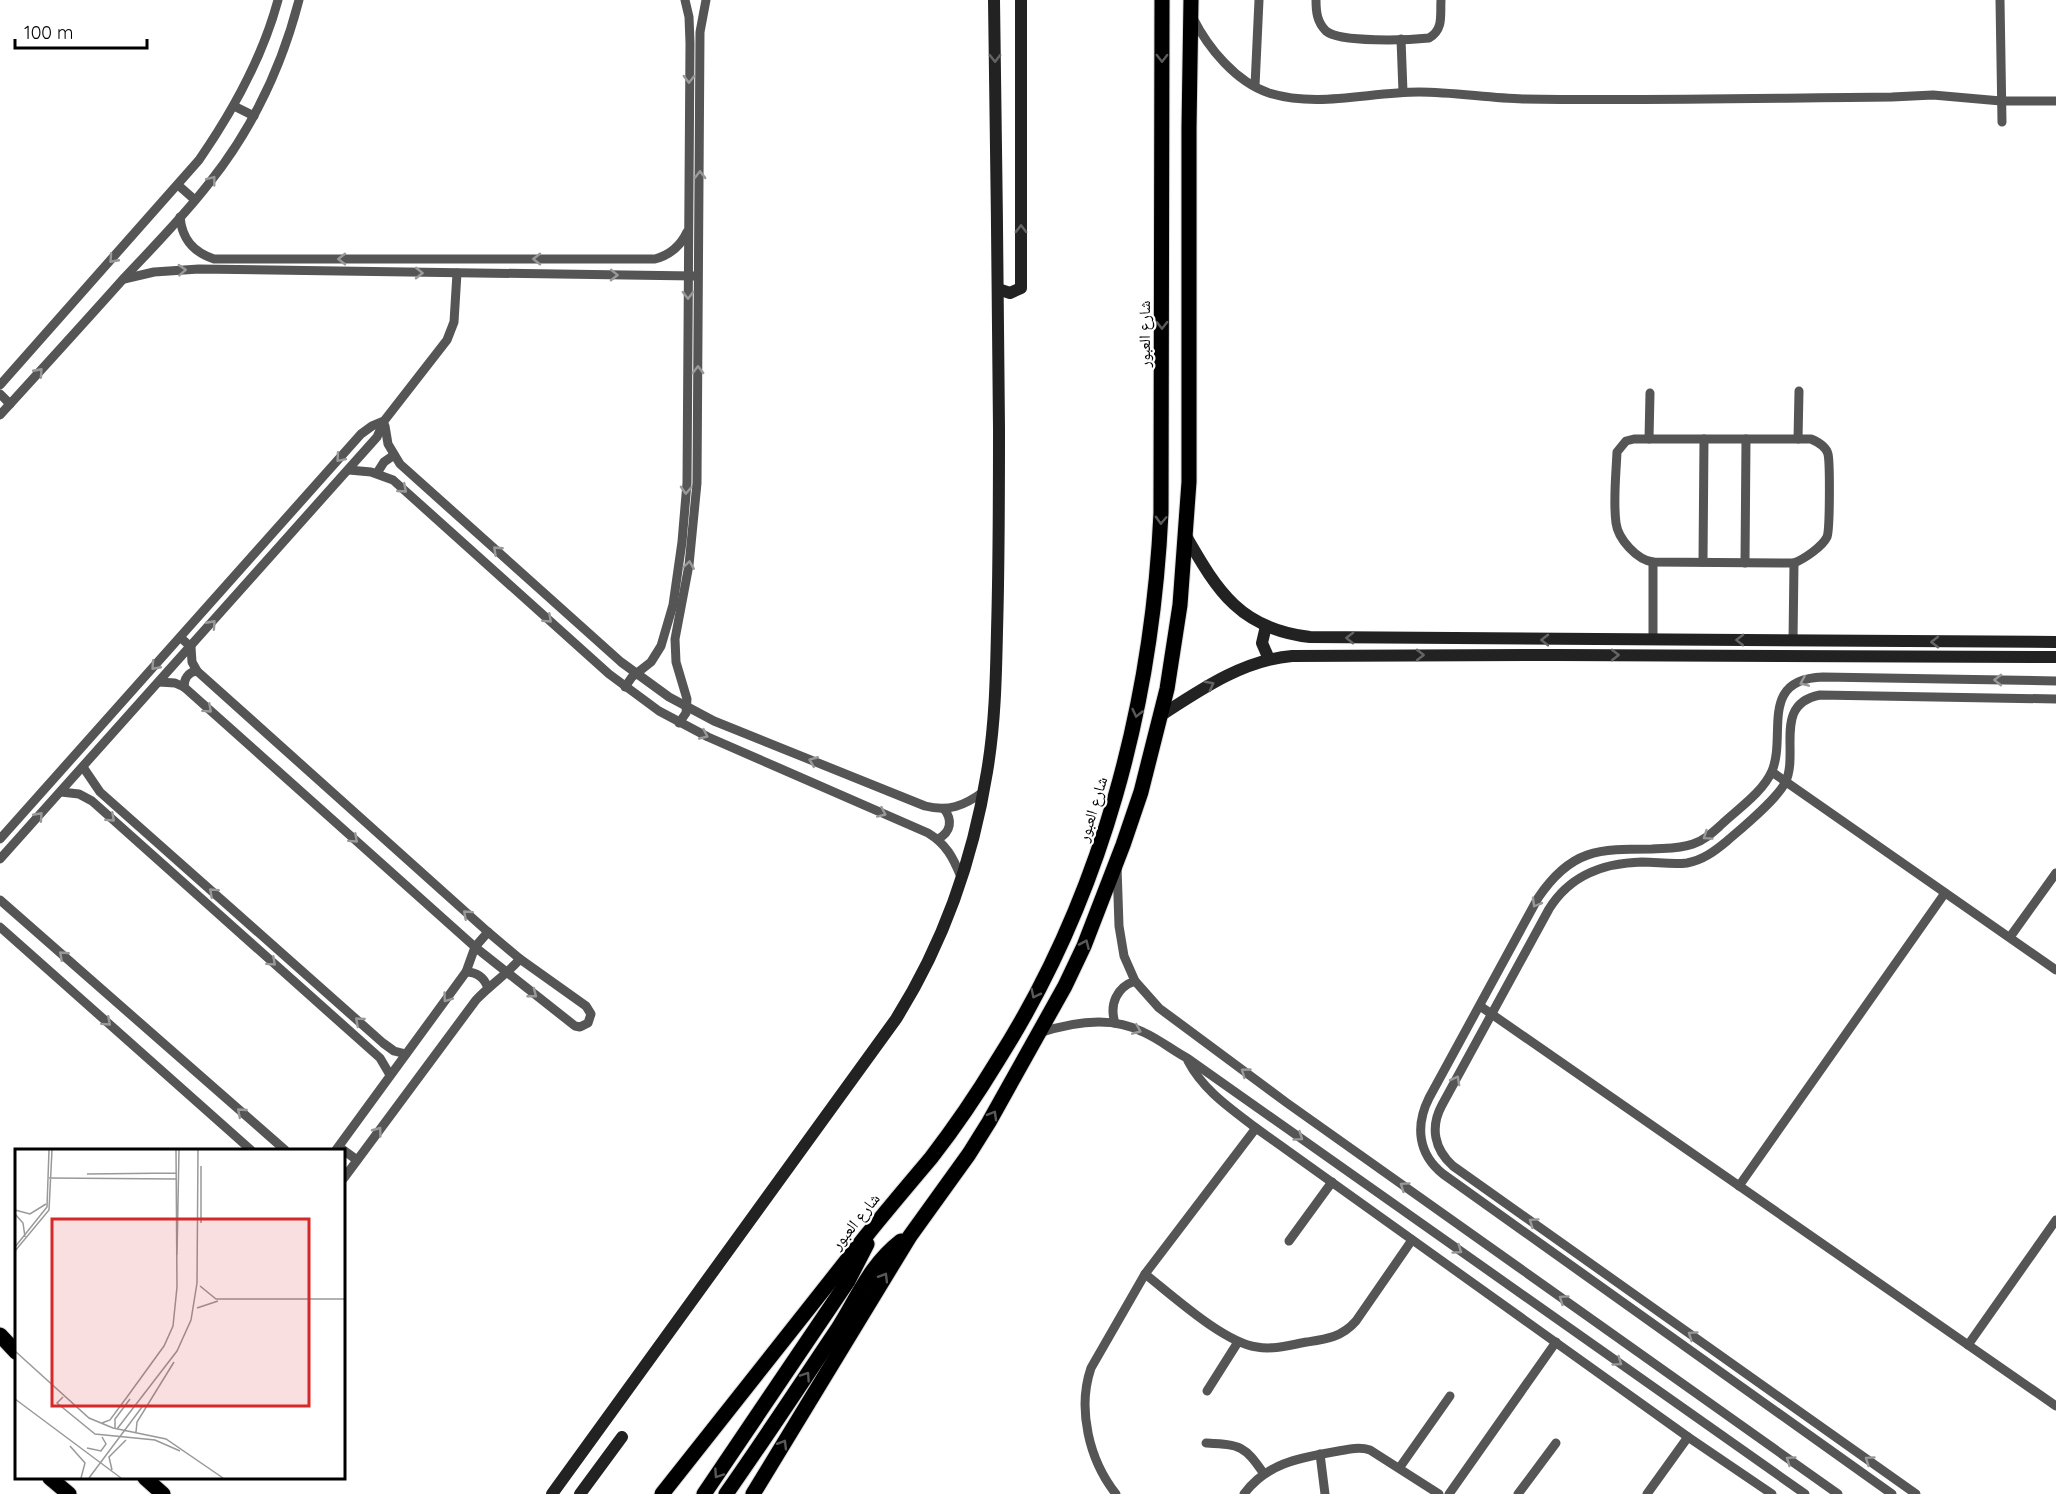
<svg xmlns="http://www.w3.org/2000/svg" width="2056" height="1494" viewBox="0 0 2056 1494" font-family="Quicksand,'Noto Naskh Arabic',sans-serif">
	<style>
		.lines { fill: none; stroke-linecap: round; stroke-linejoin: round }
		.primary-casing { stroke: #dbdbdb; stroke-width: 17 }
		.street { stroke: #555; stroke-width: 9 }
		.secondary { stroke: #222; stroke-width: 12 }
		.primary { stroke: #000; stroke-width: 15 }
		.oneway { stroke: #646464 }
		.oneway2 { stroke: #595959 }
		.oneway3 { stroke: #999 }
		.labels { text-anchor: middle; stroke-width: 4.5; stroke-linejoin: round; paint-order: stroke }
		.street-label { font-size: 16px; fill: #000; stroke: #fff }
		.inset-road { fill: none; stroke: #999; stroke-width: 1.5 }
		.view { fill: #d62828; fill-opacity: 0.15; stroke: #d62828; stroke-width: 3 }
		.inset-edge { fill: none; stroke: #000; stroke-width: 3 }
	</style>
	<rect width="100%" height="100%" fill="#fff"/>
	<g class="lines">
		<defs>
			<g id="primary">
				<path d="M0,1335L16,1352"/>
				<path d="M50,1478L69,1494"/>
				<path d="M145,1478L163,1494"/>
				<path d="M662,1494C730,1408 798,1322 866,1236C887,1210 909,1184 931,1158C955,1127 978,1093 998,1060C1102,896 1152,705 1161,513L1162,0"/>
				<path d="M704,1494L848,1281L867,1244"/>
				<path d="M726,1494C764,1440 800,1385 837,1330C858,1297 869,1266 901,1241"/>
				<path d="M753,1494L910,1236L969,1154L989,1122L1065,986L1084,946L1123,845L1141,792L1167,689L1180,605L1189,482V128L1191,0"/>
			</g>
		</defs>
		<!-- primary casing -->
		<use href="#primary" class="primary-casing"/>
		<!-- street -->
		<g class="street">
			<path d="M1316,0C1316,12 1317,22 1326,31C1340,43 1409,40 1429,38C1444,30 1440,14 1441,0"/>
			<path d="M2000,0L2002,122"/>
			<path d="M1193,18C1208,48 1236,82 1269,93C1318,108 1369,92 1419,92C1453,92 1488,98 1523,99C1646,101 1769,98 1892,97L1933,95L2001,101H2056"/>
			<path d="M1401,39L1403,92"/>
			<path d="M1255,86L1259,0"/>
			<path d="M234,106L254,116"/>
			<path d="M178,185L195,200"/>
			<path d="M180,217C182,239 193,252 214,259H655C670,255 680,247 687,232"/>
			<path d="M124,279L154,272L199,269L694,276"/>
			<path d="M0,385L199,160C233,111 262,59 278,0"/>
			<path d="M0,394L10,404"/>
			<path d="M0,415C42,369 84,323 125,277C154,246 184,216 210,182C252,129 282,66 299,0"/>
			<path d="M385,426L388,444L400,464L621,662L669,697L714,721L925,806C948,812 964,806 983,792"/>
			<path d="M1634,439H1811C1818,442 1826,446 1828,454C1830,463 1830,530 1827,537C1822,547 1804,559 1794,563L1653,562C1637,560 1618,539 1616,523C1613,501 1616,475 1617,452L1626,441Z"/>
			<path d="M1649,439L1650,393"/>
			<path d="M1798,439L1799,391"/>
			<path d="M349,470L371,472L393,480L609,674L659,711L708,737L928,833C946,844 953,857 961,877"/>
			<path d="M377,473L384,462L394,455"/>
			<path d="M1703,562L1704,439"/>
			<path d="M1745,563L1746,439"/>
			<path d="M1653,639V562"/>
			<path d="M1793,641L1794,563"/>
			<path d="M159,682L175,683L184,687L475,947L575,1026L580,1027L588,1023L591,1014L586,1006L520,959L488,932L197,671L192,662L191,647L181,638"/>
			<path d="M184,687C184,679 188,672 197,671"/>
			<path d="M625,687L632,677L651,662L661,646L673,605L682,542L687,483L690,43L689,17L685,0"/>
			<path d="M679,723L686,713L687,699L676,662L675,639L689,565L697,483L700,32L706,0"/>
			<path d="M83,767L100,792L383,1043L394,1051L406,1054"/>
			<path d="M1772,772L2056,970"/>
			<path d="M61,792L79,794L92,801L380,1058L390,1075"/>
			<path d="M0,839L361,434L372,426L384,421"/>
			<path d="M938,839C951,832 953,820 944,809"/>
			<path d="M0,859L377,437L384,421L447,340L454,322L457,273"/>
			<path d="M1117,867L1119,926L1124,956L1135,981L1159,1008L1287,1103L1838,1494"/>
			<path d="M0,900L285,1150"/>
			<path d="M0,927L251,1150"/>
			<path d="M2010,937L2056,873"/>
			<path d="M466,972C477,972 484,977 488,988"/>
			<path d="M1480,1006L2056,1406"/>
			<path d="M1115,1023C1109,1004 1117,987 1135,981"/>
			<path d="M1039,1033C1072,1022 1111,1015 1143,1032C1159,1039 1172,1050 1187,1058L1805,1494"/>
			<path d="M1188,1061C1203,1090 1230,1108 1256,1128L1688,1437L1772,1494"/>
			<path d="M339,1147L357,1160"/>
			<path d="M336,1150L466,972L475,947L488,932"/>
			<path d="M344,1178L476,1000C490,985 506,975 520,959"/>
			<path d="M1739,1186L1945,893"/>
			<path d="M1289,1241L1332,1182"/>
			<path d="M1145,1274C1172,1295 1224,1343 1257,1347C1273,1350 1290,1345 1307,1342C1327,1339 1342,1337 1356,1321L1412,1240"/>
			<path d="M1968,1345L2056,1220"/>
			<path d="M1207,1391L1238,1342"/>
			<path d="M1206,1443C1241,1445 1244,1445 1264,1474"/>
			<path d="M1320,1454L1325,1494"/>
			<path d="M1400,1467L1450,1396"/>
			<path d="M1116,1494C1089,1460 1077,1409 1091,1368L1145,1274L1256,1128"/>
			<path d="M1244,1494C1266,1464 1298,1458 1333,1452C1345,1450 1358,1446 1370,1450L1439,1494"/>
			<path d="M1449,1494L1556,1342"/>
			<path d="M1518,1494L1556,1443"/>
			<path d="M1647,1494L1688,1437"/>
			<path d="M1892,1494L1443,1174C1418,1154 1415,1126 1429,1098L1538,898C1571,849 1598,849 1652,849C1666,848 1679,849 1693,844C1705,840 1713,832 1722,824C1738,809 1763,792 1772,771C1787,735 1758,679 1823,677L2056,681"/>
			<path d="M1916,1494L1453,1166C1434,1149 1430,1127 1442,1105L1549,909C1570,875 1603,863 1642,862C1657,862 1672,865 1687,863C1703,860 1715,851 1727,841C1742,828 1776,800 1785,783C1800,754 1772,704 1820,695L2056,699"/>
		</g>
		<!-- secondary -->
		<g class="secondary">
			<path d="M998,289L1010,293L1021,288V0"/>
			<path d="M1186,536C1218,592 1241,629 1310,637L2056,642"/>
			<path d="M1266,626L1262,643L1269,659"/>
			<path d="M1160,716C1200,690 1243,660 1292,656L1556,655L2056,657"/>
			<path d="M552,1494L896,1019C943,944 973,859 987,772C995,725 996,678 997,631C999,563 999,496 999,428C998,285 996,143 994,0"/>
			<path d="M580,1494L622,1437"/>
		</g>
		<!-- primary -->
		<use href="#primary" class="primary"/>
	</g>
	<!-- one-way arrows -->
	<defs><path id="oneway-chevron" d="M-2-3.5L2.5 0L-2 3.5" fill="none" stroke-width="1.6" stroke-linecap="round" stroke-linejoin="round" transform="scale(1.5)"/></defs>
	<g class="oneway">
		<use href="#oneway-chevron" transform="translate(995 58) rotate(89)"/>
		<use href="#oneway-chevron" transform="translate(1021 229) rotate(-90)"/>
		<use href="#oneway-chevron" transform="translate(1350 638) rotate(-179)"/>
		<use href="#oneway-chevron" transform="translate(1545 640) rotate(180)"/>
		<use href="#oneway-chevron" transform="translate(1740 640) rotate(-179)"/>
		<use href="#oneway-chevron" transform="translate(1935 642) rotate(-180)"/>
		<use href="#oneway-chevron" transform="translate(1420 655)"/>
		<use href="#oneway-chevron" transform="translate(1615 655)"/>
		<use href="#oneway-chevron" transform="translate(1210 685) rotate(-28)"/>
	</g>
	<g class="oneway2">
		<use href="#oneway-chevron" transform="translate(1162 58) rotate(90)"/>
		<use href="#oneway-chevron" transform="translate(1162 325) rotate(90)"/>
		<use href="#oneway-chevron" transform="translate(1161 520) rotate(92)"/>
		<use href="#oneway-chevron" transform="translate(1137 713) rotate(103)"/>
		<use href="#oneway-chevron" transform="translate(1085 944) rotate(-66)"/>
		<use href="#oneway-chevron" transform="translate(1035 994) rotate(117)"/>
		<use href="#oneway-chevron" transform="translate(993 1115) rotate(-60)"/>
		<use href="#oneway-chevron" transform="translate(884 1277) rotate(-59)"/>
		<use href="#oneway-chevron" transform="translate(806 1376) rotate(-56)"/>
		<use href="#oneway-chevron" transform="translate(783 1444) rotate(-59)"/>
		<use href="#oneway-chevron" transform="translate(718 1474) rotate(124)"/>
	</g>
	<g class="oneway3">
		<use href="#oneway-chevron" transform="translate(689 79) rotate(91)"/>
		<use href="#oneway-chevron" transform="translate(700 175) rotate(-90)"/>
		<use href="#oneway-chevron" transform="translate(212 180) rotate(-52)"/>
		<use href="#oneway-chevron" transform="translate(113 259) rotate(132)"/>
		<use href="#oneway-chevron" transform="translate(342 259) rotate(-180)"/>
		<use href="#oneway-chevron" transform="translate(537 259) rotate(180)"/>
		<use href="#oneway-chevron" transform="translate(182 270) rotate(-3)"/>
		<use href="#oneway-chevron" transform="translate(419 273) rotate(1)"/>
		<use href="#oneway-chevron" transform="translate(614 275) rotate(1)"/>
		<use href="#oneway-chevron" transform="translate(688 295) rotate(90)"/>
		<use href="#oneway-chevron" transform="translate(698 370) rotate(-90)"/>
		<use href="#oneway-chevron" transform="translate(39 372) rotate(-48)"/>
		<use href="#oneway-chevron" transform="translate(340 458) rotate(131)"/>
		<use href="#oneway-chevron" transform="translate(403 489) rotate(41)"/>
		<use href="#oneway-chevron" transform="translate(686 490) rotate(93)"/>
		<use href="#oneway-chevron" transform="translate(497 550) rotate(-137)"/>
		<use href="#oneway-chevron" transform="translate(689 565) rotate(-82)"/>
		<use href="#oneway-chevron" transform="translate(548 619) rotate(42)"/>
		<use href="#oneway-chevron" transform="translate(212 624) rotate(-48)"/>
		<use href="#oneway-chevron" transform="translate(155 666) rotate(132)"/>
		<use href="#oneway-chevron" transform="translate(1998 680) rotate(-179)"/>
		<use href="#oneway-chevron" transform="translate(1804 682) rotate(157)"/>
		<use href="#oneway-chevron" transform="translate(208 709) rotate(42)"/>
		<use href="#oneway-chevron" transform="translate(704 735) rotate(25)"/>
		<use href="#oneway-chevron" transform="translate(813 761) rotate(-158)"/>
		<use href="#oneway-chevron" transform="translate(882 813) rotate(24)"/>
		<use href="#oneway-chevron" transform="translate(39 816) rotate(-48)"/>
		<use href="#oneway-chevron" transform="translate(111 818) rotate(42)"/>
		<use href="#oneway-chevron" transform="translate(1707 836) rotate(145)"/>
		<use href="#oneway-chevron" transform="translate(354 839) rotate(42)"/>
		<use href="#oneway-chevron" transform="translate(213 892) rotate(-138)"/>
		<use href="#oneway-chevron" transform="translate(1536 903) rotate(120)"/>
		<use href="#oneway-chevron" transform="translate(467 914) rotate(-138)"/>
		<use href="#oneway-chevron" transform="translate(63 955) rotate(-138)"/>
		<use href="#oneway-chevron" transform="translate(272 962) rotate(42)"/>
		<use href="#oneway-chevron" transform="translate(533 994) rotate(38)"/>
		<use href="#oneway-chevron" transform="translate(447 998) rotate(126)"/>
		<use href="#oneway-chevron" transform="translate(359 1021) rotate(-139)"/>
		<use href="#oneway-chevron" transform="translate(107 1022) rotate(42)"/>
		<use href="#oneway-chevron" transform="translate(1137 1030) rotate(23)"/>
		<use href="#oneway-chevron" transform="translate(1245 1072) rotate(-144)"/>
		<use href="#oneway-chevron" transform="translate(1456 1080) rotate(-61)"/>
		<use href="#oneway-chevron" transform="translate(241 1112) rotate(-139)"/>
		<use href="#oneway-chevron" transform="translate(378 1131) rotate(-53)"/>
		<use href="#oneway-chevron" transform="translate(1299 1137) rotate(35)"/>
		<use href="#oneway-chevron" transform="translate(1404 1186) rotate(-145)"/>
		<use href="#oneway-chevron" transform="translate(1533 1222) rotate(-145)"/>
		<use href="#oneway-chevron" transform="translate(1458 1250) rotate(35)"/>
		<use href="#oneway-chevron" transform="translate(1563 1299) rotate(-145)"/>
		<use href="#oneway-chevron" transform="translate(1692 1335) rotate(-145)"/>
		<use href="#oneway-chevron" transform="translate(1618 1362) rotate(35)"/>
		<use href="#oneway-chevron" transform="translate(1790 1460) rotate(-145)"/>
		<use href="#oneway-chevron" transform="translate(1869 1460) rotate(-145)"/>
	</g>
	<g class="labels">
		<!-- street labels -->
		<g class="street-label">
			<text transform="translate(1144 334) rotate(-90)" y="6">شارع العبور</text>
			<text transform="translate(1092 809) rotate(-73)" y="6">شارع العبور</text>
			<text transform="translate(855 1221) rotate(-51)" y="6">شارع العبور</text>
		</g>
	</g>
	<!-- overview -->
	<g transform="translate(15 1149)">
		<rect width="330" height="330" fill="#fff"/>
		<path class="inset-road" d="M72,25L161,24M34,29L161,30M0,61L15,65L31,55M0,65L8,74L10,88M186,74V17M0,98L32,58L34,1M0,102L34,61L37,1M162,106L164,1M185,137L201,150H330M182,159L203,152M0,202L74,269L98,279L151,290L208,329M48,248L42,254L80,285L140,291L165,302M0,250L106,329M87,274L95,271L112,248L149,197L158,177L162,138L161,1M100,280V270L115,250M102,280L162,202L176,171L182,134L183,1M121,283L122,273L159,213M55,297L70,314L66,329M72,299L86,302L91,295L87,288M97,321L94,308L111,291M74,329L127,258"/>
		<path class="view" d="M37,70H294V257H37Z"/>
		<rect width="330" height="330" class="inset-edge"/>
	</g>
	<!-- scale -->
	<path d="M15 39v9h132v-9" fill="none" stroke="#000000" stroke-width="3"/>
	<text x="24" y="39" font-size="18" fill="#000000" stroke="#ffffff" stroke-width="4.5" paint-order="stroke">100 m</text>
</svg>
